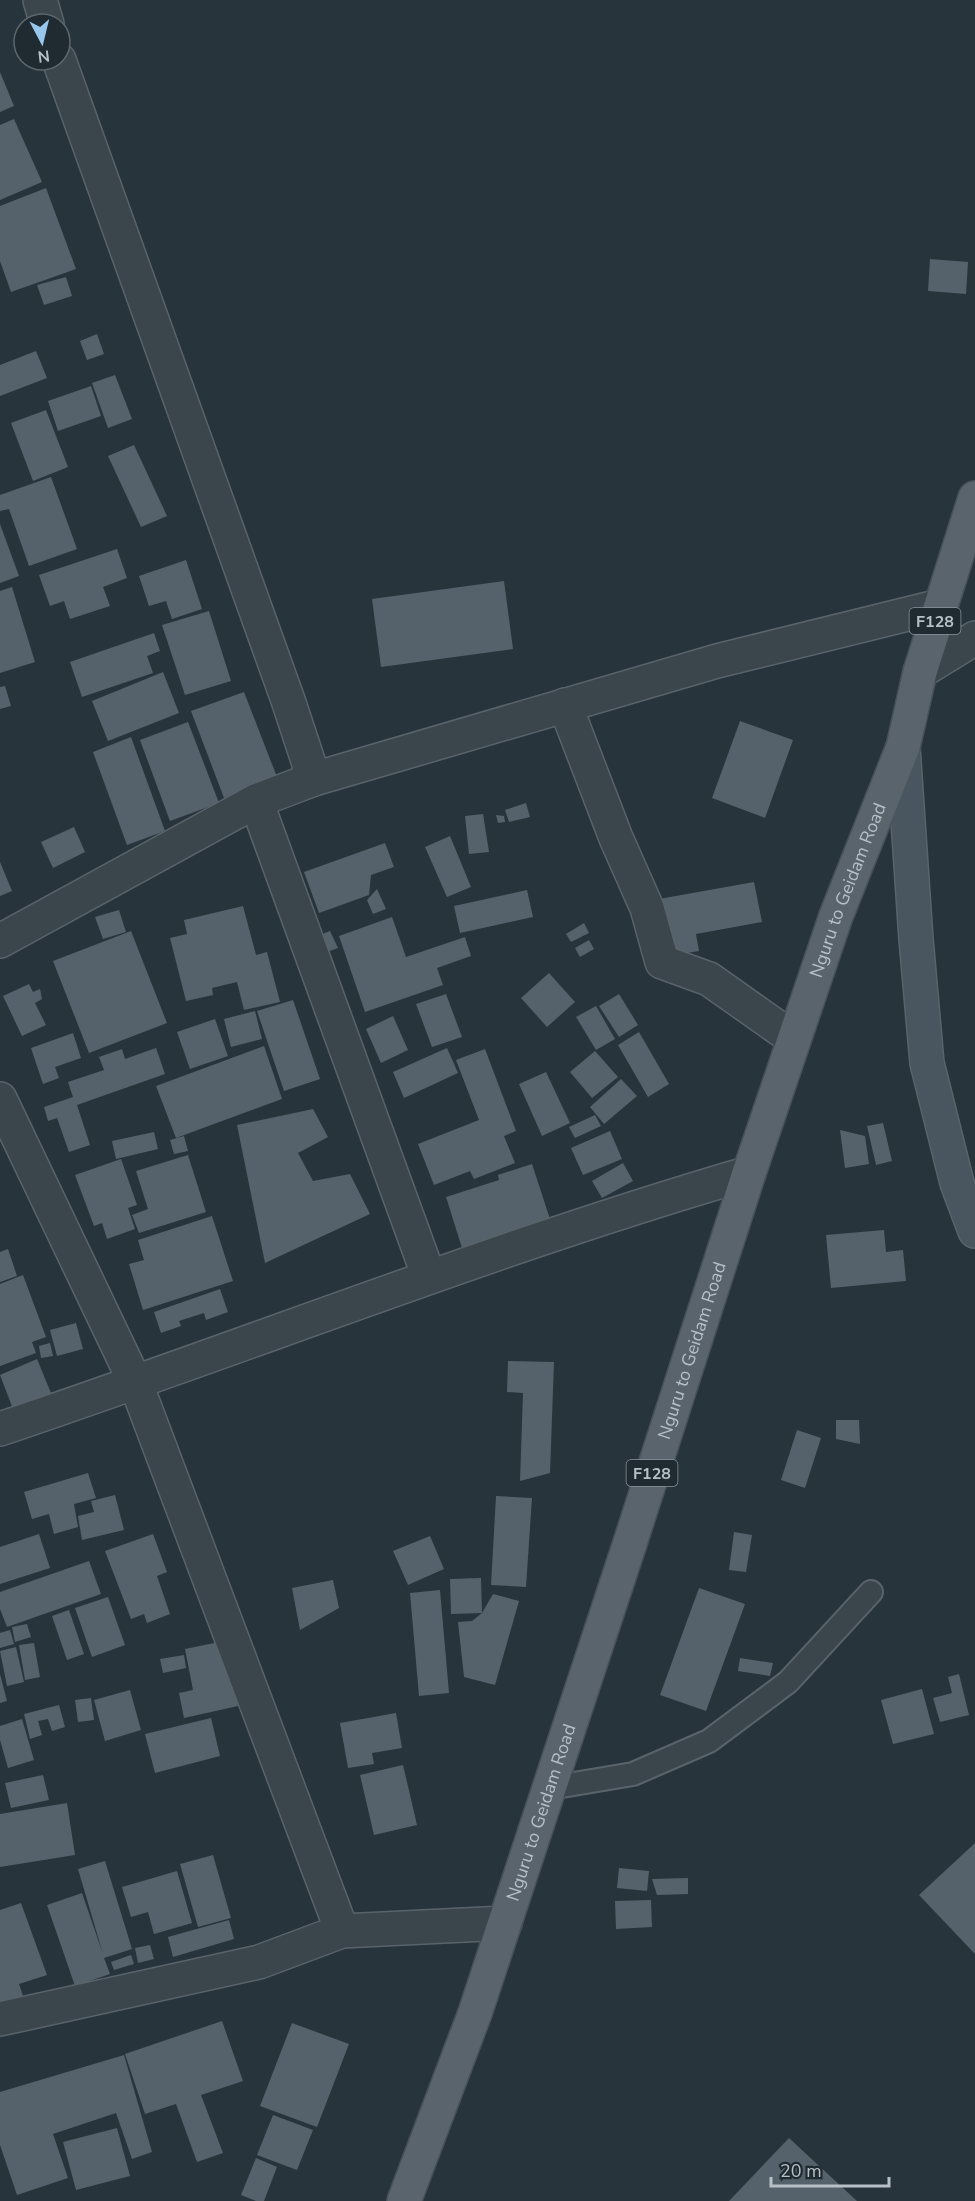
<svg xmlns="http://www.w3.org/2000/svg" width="975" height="2201" viewBox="0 0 975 2201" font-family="'Nunito Sans',sans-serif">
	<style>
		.building { fill: #55626b }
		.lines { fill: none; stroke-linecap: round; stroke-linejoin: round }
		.lane-casing { stroke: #59636a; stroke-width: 26 }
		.street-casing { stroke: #59636a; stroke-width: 36 }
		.secondary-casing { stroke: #59636a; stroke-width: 36 }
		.primary-casing { stroke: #475158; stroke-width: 36 }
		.lane { stroke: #3b454c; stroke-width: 22 }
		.street { stroke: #3b454c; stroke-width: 33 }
		.secondary { stroke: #49555f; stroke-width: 33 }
		.primary { stroke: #59646c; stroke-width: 33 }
		.labels { text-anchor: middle; stroke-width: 4.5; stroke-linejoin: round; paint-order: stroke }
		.shield { fill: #202a31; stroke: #8a939a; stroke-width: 1.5 }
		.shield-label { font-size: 16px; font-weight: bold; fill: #b7c0c7 }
		.street-label { font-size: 18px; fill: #b7c0c7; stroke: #202a31 }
	</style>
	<rect width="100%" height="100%" fill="#27343c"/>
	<!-- building -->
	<g class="building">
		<path d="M0,72L14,106L0,112Z"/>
		<path d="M14,119L42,182L0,200V125Z"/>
		<path d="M46,188L76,269L11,292L0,261V206Z"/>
		<path d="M930,259L968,262L966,294L928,291Z"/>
		<path d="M66,277L72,296L44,305L37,285Z"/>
		<path d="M97,334L104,354L87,360L80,341Z"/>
		<path d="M36,351L47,378L0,396V365Z"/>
		<path d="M115,375L132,419L108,428L92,383Z"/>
		<path d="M91,386L101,416L58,431L48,401Z"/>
		<path d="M46,410L68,467L33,481L11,423Z"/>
		<path d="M134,445L167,516L141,527L108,456Z"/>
		<path d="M51,477L77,549L29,566L9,509L0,511V495Z"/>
		<path d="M0,524L19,576L0,583Z"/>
		<path d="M117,549L127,578L103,587L110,606L70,619L64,601L50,606L39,575Z"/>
		<path d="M186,560L202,609L172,619L166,601L149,606L139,576Z"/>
		<path d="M504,581L513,649L381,667L372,599Z"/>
		<path d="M12,587L35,662L0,673V591Z"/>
		<path d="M209,611L231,681L185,695L162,625Z"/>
		<path d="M154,633L160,651L147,656L153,673L82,697L70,662Z"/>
		<path d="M163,672L179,713L108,741L92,701Z"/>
		<path d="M5,686L11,706L0,709V687Z"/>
		<path d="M244,692L277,777L224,798L191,711Z"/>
		<path d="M740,721L793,740L765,818L712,798Z"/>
		<path d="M188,722L219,803L170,821L140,740Z"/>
		<path d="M131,737L165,831L127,845L93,752Z"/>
		<path d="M526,803L530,817L509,822L505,810Z"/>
		<path d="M483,814L489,852L469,854L465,816Z"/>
		<path d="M496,815L504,816L505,822L498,823Z"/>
		<path d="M74,827L85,852L53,868L41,842Z"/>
		<path d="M450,836L471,887L447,897L425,847Z"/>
		<path d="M385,843L394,867L371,875L369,895L319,913L304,872Z"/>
		<path d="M0,862L12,891L0,896Z"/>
		<path d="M754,882L762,922L696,934L699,951L669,956L659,899Z"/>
		<path d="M377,889L386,909L373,914L367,900Z"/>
		<path d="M527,890L533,917L460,933L454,906Z"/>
		<path d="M243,906L256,955L267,952L280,1002L244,1010L237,982L212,988L213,995L186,1001L170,938L187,934L184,920Z"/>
		<path d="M119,910L126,932L103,939L95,917Z"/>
		<path d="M392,917L406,957L465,937L471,956L437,968L443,985L365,1012L339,936Z"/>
		<path d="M584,923L589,933L571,942L566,934Z"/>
		<path d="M131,931L167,1023L89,1053L53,961Z"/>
		<path d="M330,931L338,948L322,954L315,937Z"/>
		<path d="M589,940L594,949L580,957L575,948Z"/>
		<path d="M549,973L575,1002L547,1027L521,998Z"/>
		<path d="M29,984L33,992L40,989L42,999L35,1003L46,1025L22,1036L3,996Z"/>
		<path d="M446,994L462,1037L432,1047L416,1004Z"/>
		<path d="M619,994L638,1025L619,1037L599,1006Z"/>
		<path d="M293,1000L320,1079L284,1091L257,1011Z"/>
		<path d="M596,1006L615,1039L596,1050L576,1017Z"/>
		<path d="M255,1011L262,1039L231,1047L224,1019Z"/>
		<path d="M393,1016L408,1050L381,1063L366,1029Z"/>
		<path d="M215,1019L228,1056L190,1069L177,1032Z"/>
		<path d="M639,1032L669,1084L648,1097L618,1045Z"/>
		<path d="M73,1033L81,1058L55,1067L59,1078L43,1084L31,1048Z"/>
		<path d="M264,1046L282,1099L176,1138L156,1086Z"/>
		<path d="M156,1048L165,1074L77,1105L90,1145L69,1152L57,1118L48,1121L44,1107L73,1097L68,1082L104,1070L99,1057L122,1049L125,1059Z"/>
		<path d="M447,1048L458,1073L404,1098L393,1072Z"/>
		<path d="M485,1049L516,1131L504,1136L515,1163L474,1179L470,1171L434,1185L418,1144L479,1120L456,1060Z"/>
		<path d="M595,1051L618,1077L592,1098L570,1072Z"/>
		<path d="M546,1072L570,1123L542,1136L519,1084Z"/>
		<path d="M621,1079L637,1096L604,1124L590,1107Z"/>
		<path d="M313,1109L328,1137L298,1153L313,1181L350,1174L370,1214L265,1263L237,1125Z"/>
		<path d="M595,1115L601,1126L575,1138L569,1127Z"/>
		<path d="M883,1123L892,1161L876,1165L867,1126Z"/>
		<path d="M840,1130L865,1136L869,1164L845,1168Z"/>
		<path d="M610,1131L622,1159L583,1175L571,1148Z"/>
		<path d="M154,1132L158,1149L116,1159L112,1141Z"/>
		<path d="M184,1136L188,1151L174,1154L170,1140Z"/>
		<path d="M188,1155L206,1212L139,1233L132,1215L148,1209L136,1171Z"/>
		<path d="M121,1159L137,1205L128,1208L135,1229L107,1239L102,1223L94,1226L75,1175Z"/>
		<path d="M623,1163L633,1181L602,1198L592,1181Z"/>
		<path d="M532,1164L550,1219L462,1248L446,1197L499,1180L498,1175Z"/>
		<path d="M212,1216L233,1281L143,1310L129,1264L144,1260L138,1240Z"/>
		<path d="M884,1230L886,1252L903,1250L906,1281L831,1288L826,1235Z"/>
		<path d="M8,1249L17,1276L0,1282V1252Z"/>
		<path d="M23,1275L46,1337L32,1342L36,1353L0,1366V1284Z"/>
		<path d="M220,1289L228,1312L206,1320L204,1313L179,1321L181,1326L161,1333L154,1312Z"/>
		<path d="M76,1323L83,1349L57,1356L50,1330Z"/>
		<path d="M50,1343L53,1356L41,1358L39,1346Z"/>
		<path d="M37,1359L51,1393L13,1409L0,1375Z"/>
		<path d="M508,1361L554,1362L550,1473L520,1481L523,1393L507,1392Z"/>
		<path d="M836,1420H859L860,1444L836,1439Z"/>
		<path d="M797,1430L821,1438L805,1488L781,1480Z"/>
		<path d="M88,1473L96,1498L74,1504L78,1527L54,1534L49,1514L32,1519L24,1492Z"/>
		<path d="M115,1495L124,1530L82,1540L78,1516L94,1512L91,1501Z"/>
		<path d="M496,1496L532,1498L526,1587L491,1585Z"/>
		<path d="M734,1532L752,1535L746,1572L729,1570Z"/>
		<path d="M39,1534L50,1568L0,1584V1547Z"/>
		<path d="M153,1534L167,1572L157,1576L170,1614L147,1623L144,1614L131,1619L105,1551Z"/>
		<path d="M430,1536L444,1569L408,1585L393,1551Z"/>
		<path d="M89,1561L101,1594L7,1627L0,1609V1592Z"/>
		<path d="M481,1578L482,1613L493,1594L519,1601L495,1685L464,1677L458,1622L472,1621L482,1613L451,1614L450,1579Z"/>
		<path d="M333,1580L339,1608L300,1630L292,1588Z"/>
		<path d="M699,1588L745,1604L706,1711L660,1695Z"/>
		<path d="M440,1590L449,1693L419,1696L410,1593Z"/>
		<path d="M108,1597L125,1645L92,1657L75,1608Z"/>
		<path d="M69,1610L84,1654L67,1660L52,1616Z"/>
		<path d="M27,1624L31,1637L15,1642L12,1627Z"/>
		<path d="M10,1630L14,1644L0,1648V1633Z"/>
		<path d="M224,1641L238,1706L184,1718L179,1693L193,1690L185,1649Z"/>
		<path d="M34,1643L40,1677L25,1680L19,1645Z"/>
		<path d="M16,1647L24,1682L7,1686L0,1651Z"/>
		<path d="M184,1655L186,1668L163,1673L160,1659Z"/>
		<path d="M740,1658L773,1663L770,1676L738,1671Z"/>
		<path d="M0,1674L7,1701L0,1703Z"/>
		<path d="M959,1674L969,1715L940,1722L933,1698L952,1693L948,1677Z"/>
		<path d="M922,1689L934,1734L893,1744L881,1700Z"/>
		<path d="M130,1690L141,1730L105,1741L94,1700Z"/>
		<path d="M91,1698L94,1720L78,1722L75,1700Z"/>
		<path d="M59,1705L65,1727L52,1731L48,1719L38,1721L42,1735L30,1739L24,1714Z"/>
		<path d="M396,1713L402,1748L372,1753L374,1764L348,1768L340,1723Z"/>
		<path d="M211,1718L220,1756L155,1773L145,1734Z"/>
		<path d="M22,1719L34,1760L8,1768L0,1740V1726Z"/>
		<path d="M403,1765L417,1825L374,1835L360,1775Z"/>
		<path d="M43,1775L49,1800L11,1808L5,1783Z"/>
		<path d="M67,1803L75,1855L0,1867V1814Z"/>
		<path d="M975,1843V1954L919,1895Z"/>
		<path d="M213,1855L231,1918L198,1927L180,1864Z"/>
		<path d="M105,1861L132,1949L104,1958L110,1974L75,1986L47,1905L82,1893L103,1954L78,1869Z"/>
		<path d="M619,1868L649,1871L647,1891L617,1888Z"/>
		<path d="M177,1871L192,1923L154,1934L148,1912L131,1917L122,1887Z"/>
		<path d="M688,1878V1894L657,1895L652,1879Z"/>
		<path d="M651,1900L652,1927L616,1929L615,1901Z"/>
		<path d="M21,1903L47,1975L19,1984L25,2002L0,2011V1910Z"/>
		<path d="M229,1920L234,1939L173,1957L168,1937Z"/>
		<path d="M150,1945L154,1959L138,1963L135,1948Z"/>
		<path d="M131,1955L134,1964L114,1970L111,1962Z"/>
		<path d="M222,2021L243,2081L201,2095L223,2153L197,2162L176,2104L145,2114L125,2054Z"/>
		<path d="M292,2023L349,2044L317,2127L260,2106Z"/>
		<path d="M124,2055L152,2152L132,2159L116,2113L53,2134L68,2178L17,2195L0,2145V2092Z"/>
		<path d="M273,2115L313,2130L297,2170L257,2155Z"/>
		<path d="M117,2128L130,2176L76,2190L63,2142Z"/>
		<path d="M789,2138L857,2201H729Z"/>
		<path d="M256,2158L277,2167L264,2201H256L241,2195Z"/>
	</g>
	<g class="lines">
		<defs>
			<path id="lane" d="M550,1788L633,1774L709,1741L788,1682L871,1592"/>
			<g id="street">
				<path d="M40,0L47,24"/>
				<path d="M59,60L289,703L314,779"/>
				<path d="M920,672L975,638"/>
				<path d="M565,705L616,838L647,908L662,962L709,979L794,1039"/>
				<path d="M256,801L429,1277"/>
				<path d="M0,941L256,801L314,779L717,661L940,606"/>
				<path d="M0,1099L136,1384L342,1931"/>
				<path d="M0,1429C250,1345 495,1247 749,1173"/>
				<path d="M0,2019L259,1962L342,1931L505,1923"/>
			</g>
			<path id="secondary" d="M903,747L916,939L927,1063L957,1183L975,1231"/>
			<g id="primary">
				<path id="s1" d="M404,2201L475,2013L630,1543L749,1173L836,916L903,747L920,672L975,498"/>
			</g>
		</defs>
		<!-- lane casing -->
		<use href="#lane" class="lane-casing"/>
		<!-- street casing -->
		<use href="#street" class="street-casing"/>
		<!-- secondary casing -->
		<use href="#secondary" class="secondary-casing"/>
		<!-- primary casing -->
		<use href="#primary" class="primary-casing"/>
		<!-- lane -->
		<use href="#lane" class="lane"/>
		<!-- street -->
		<use href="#street" class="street"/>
		<!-- secondary -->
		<use href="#secondary" class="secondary"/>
		<!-- primary -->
		<use href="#primary" class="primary"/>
	</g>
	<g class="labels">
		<!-- shield labels -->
		<g class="shield">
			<rect x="909.5" y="608" width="51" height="26" rx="4.5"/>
			<rect x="626.5" y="1460" width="51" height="26" rx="4.5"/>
		</g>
		<g class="shield-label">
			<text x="935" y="627">F128</text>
			<text x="652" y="1479">F128</text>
		</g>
		<!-- street labels -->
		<g class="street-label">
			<text dy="6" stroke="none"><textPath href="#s1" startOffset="1384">Nguru to Geidam Road</textPath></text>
			<text dy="6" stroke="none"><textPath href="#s1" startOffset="898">Nguru to Geidam Road</textPath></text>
			<text dy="6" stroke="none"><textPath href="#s1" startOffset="412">Nguru to Geidam Road</textPath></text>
		</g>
	</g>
	<!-- north arrow -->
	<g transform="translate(42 42) rotate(173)"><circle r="28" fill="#202a31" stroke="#5c666d" stroke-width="1.5"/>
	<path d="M0-4.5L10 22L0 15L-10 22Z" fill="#97c7ec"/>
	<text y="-9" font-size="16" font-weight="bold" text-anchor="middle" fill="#b7c0c7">N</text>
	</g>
	<!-- scale -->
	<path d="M771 2177v9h118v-9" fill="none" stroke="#b7c0c7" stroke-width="3"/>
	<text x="780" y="2177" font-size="18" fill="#b7c0c7" stroke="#202a31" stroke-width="4.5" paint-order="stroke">20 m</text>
</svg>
